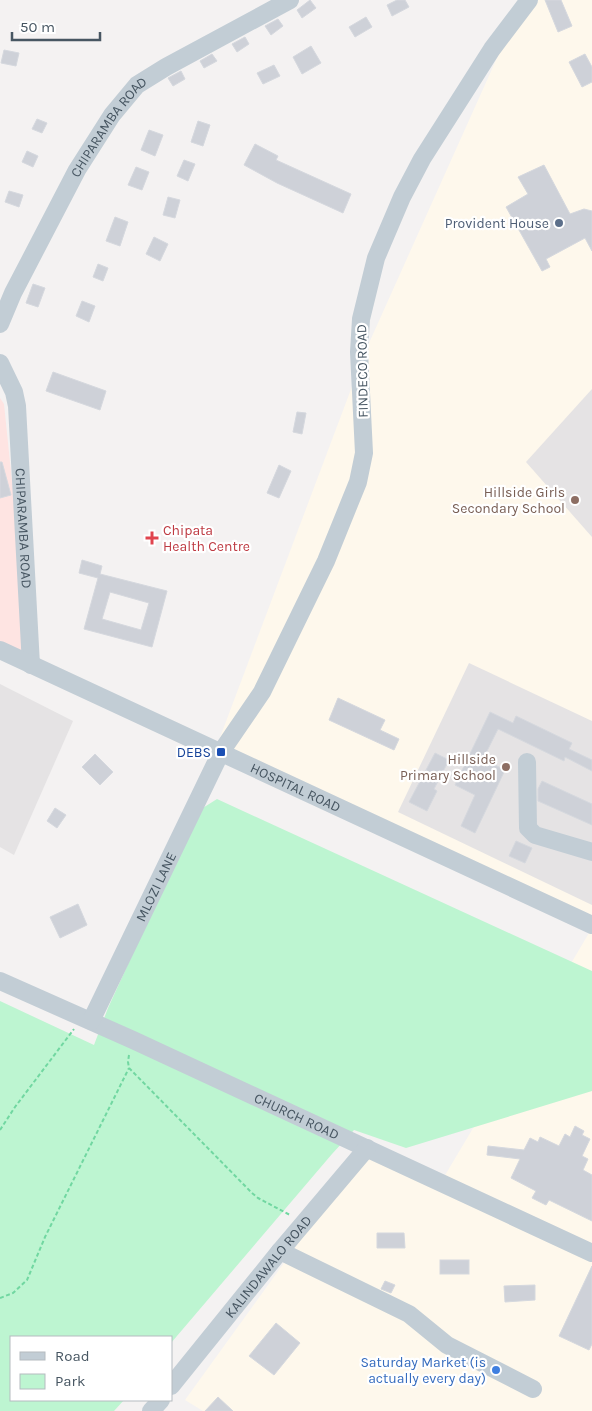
<svg xmlns="http://www.w3.org/2000/svg" width="592" height="1411" viewBox="0 0 592 1411" font-family="Karla,sans-serif">
	<style>
		.commercial { fill: #fef8ec }
		.education { fill: #e5e3e4 }
		.medical { fill: #fee4e2 }
		.green { fill: #bdf5d1 }
		.building { fill: #ced1d8; stroke: #d5d8de; fill-rule: evenodd }
		.lines { fill: none; stroke-linecap: round; stroke-linejoin: round }
		.path { stroke: #71d7a1; stroke-width: 2; stroke-dasharray: 4 2.5; stroke-linecap: butt }
		.minor { stroke: #c2cdd5; stroke-width: 18 }
		.service-dot { fill: #5c6f8a; stroke: #fff; stroke-width: 2 }
		.education-dot { fill: #8d6e63; stroke: #fff; stroke-width: 2 }
		.health-dot { fill: #e0444e; stroke: #fff; stroke-width: 2 }
		.transit-dot { fill: #1a4fb4; stroke: #fff; stroke-width: 2 }
		.shop-dot { fill: #3f7fe0; stroke: #fff; stroke-width: 2 }
		.labels { text-anchor: middle; stroke-width: 4.5; stroke-linejoin: round; paint-order: stroke }
		.street-label { font-size: 14px; fill: #475662; stroke: #fff }
		.service-label { font-size: 14px; fill: #4e5e75; stroke: #fff; text-anchor: end }
		.education-label { font-size: 14px; fill: #785e54; stroke: #fff; text-anchor: end }
		.health-label { font-size: 14px; fill: #be3a42; stroke: #fff; text-anchor: start }
		.transit-label { font-size: 14px; fill: #164399; stroke: #fff; text-anchor: end }
		.shop-label { font-size: 14px; fill: #366cbe; stroke: #fff; text-anchor: end }
	</style>
	<rect width="100%" height="100%" fill="#f4f2f2"/>
	<!-- commercial -->
	<g class="commercial">
		<path d="M523,0H592V925L216,748L365,352Z"/>
		<path d="M592,928V1411H203L185,1400L367,1148L441,1182Z"/>
	</g>
	<!-- education -->
	<g class="education">
		<path d="M592,389V537L526,462Z"/>
		<path d="M469,663L592,721V905L398,812Z"/>
		<path d="M0,684L73,721L14,855L0,847Z"/>
	</g>
	<!-- medical -->
	<path class="medical" d="M0,398L4,404L31,665L0,650Z"/>
	<!-- green -->
	<path class="green" d="M217,799L592,971V1091L406,1148L354,1130L332,1154L171,1343V1337H11V1400H124L114,1411H0V1001L94,1045L108,1008L198,811Z"/>
	<!-- building -->
	<g class="building">
		<path d="M310,0L316,8L302,18L297,10Z"/>
		<path d="M397,0H405L409,7L392,16L387,5Z"/>
		<path d="M545,0H561L572,26L558,32Z"/>
		<path d="M366,17L372,27L355,37L349,27Z"/>
		<path d="M278,19L283,26L271,35L265,26Z"/>
		<path d="M245,37L249,44L237,52L232,44Z"/>
		<path d="M311,46L321,63L302,74L293,57Z"/>
		<path d="M4,50L19,53L16,66L1,63Z"/>
		<path d="M212,54L217,61L204,68L200,61Z"/>
		<path d="M585,54L592,67V82L582,87L569,62Z"/>
		<path d="M274,65L280,76L263,84L257,73Z"/>
		<path d="M181,71L185,79L173,86L168,78Z"/>
		<path d="M37,119L47,123L42,133L32,129Z"/>
		<path d="M198,121L210,125L203,146L191,142Z"/>
		<path d="M149,130L163,135L155,156L141,150Z"/>
		<path d="M255,144L278,156L276,160L351,194L343,213L277,183L244,165Z"/>
		<path d="M27,151L38,156L33,167L22,162Z"/>
		<path d="M184,160L195,164L188,181L177,176Z"/>
		<path d="M544,165L570,214L584,209L592,211V251L585,238L546,259L550,267L542,271L506,207L528,194L518,177Z"/>
		<path d="M136,167L149,172L142,190L128,185Z"/>
		<path d="M9,191L23,195L19,207L5,202Z"/>
		<path d="M168,197L180,200L175,218L163,215Z"/>
		<path d="M115,217L128,222L120,246L106,241Z"/>
		<path d="M154,237L168,244L160,261L146,254Z"/>
		<path d="M98,264L108,268L103,281L93,277Z"/>
		<path d="M33,284L45,288L38,307L26,303Z"/>
		<path d="M82,301L95,306L89,322L76,316Z"/>
		<path d="M53,372L106,391L100,410L46,391Z"/>
		<path d="M297,412L306,413L302,434L293,432Z"/>
		<path d="M0,462H2L11,495L0,498Z"/>
		<path d="M279,465L291,471L279,498L267,493Z"/>
		<path d="M82,560L102,566L100,574L167,591L152,647L84,629L98,578L79,573ZM110,592L149,603L141,630L102,619Z"/>
		<path d="M338,698L385,720L380,730L399,739L394,750L329,720Z"/>
		<path d="M490,712L513,723L516,716L572,743L569,749L592,760V771L565,757L564,761L498,729L483,759L505,770L475,833L461,826L475,795L455,785Z"/>
		<path d="M435,753L449,760L434,789L437,791L427,811L409,802Z"/>
		<path d="M95,754L113,772L100,785L82,767Z"/>
		<path d="M542,781L592,804V825L538,801V789Z"/>
		<path d="M55,808L66,815L57,828L47,821Z"/>
		<path d="M516,841L532,848L525,863L509,856Z"/>
		<path d="M78,904L87,925L60,938L50,917Z"/>
		<path d="M575,1126L584,1131L582,1135L590,1139L582,1156L588,1159L583,1170L592,1175V1221L549,1200L546,1205L532,1198L536,1191L511,1178L520,1159L487,1155L488,1146L524,1150L530,1138L538,1142L540,1137L559,1146L565,1134L570,1137Z"/>
		<path d="M377,1233H404L405,1248H377Z"/>
		<rect x="440" y="1260" width="29" height="14"/>
		<path d="M592,1266V1344L589,1350L559,1336Z"/>
		<path d="M385,1281L395,1285L391,1293L381,1289Z"/>
		<path d="M535,1285V1300L505,1302L504,1286Z"/>
		<path d="M276,1323L300,1343L274,1375L249,1356Z"/>
		<path d="M218,1397L233,1411H205Z"/>
	</g>
	<g class="lines">
		<!-- path -->
		<g class="path">
			<path d="M129,1055L128,1062L129,1068L252,1193L258,1198L290,1215"/>
			<path d="M0,1130L15,1107L74,1029"/>
			<path d="M0,1298L13,1293L27,1280L45,1237L129,1068"/>
		</g>
		<!-- minor -->
		<g class="minor">
			<path id="s1" d="M0,324L13,293L77,170L112,115L137,85L166,67L290,0"/>
			<path id="s2" d="M0,363L14,392L17,406L31,665"/>
			<path id="s3" d="M0,650L592,925"/>
			<path d="M527,762L528,828L535,835L592,852"/>
			<path id="s4" d="M0,981L133,1040L592,1253"/>
			<path id="s5" d="M91,1021L221,752L262,692L326,561L358,482L364,453L359,352L361,319L376,258L402,197L422,159L492,49L529,0"/>
			<path d="M280,1251L409,1314L447,1345L533,1389"/>
			<path id="s6" d="M171,1386L280,1251L367,1148"/>
			<path d="M151,1411L161,1400"/>
		</g>
	</g>
	<!-- markers -->
	<circle class="service-dot" cx="559" cy="223" r="5"/>
	<g class="education-dot">
		<circle cx="575" cy="500" r="5"/>
		<circle cx="506" cy="767" r="5"/>
	</g>
	<path class="health-dot" d="M149.5 530.5h5v5h5v5h-5v5h-5v-5h-5v-5h5z"/>
	<rect class="transit-dot" x="216" y="747" width="10" height="10" rx="2.5"/>
	<circle class="shop-dot" cx="496" cy="1370" r="5"/>
	<g class="labels">
		<!-- street labels -->
		<g class="street-label">
			<text dy="5" stroke="none"><textPath href="#s1" startOffset="226">CHIPARAMBA ROAD</textPath></text>
			<text transform="translate(362 371) rotate(-91)" y="5">FINDECO ROAD</text>
			<text dy="5" stroke="none"><textPath href="#s2" startOffset="169">CHIPARAMBA ROAD</textPath></text>
			<text dy="5" stroke="none"><textPath href="#s3" startOffset="326">HOSPITAL ROAD</textPath></text>
			<text dy="5" stroke="none"><textPath href="#s5" startOffset="149">MLOZI LANE</textPath></text>
			<text dy="5" stroke="none"><textPath href="#s4" startOffset="326">CHURCH ROAD</textPath></text>
			<text dy="5" stroke="none"><textPath href="#s6" startOffset="154">KALINDAWALO ROAD</textPath></text>
		</g>
		<!-- service labels -->
		<g class="service-label">
			<text x="549" y="228">Provident House</text>
		</g>
		<!-- education labels -->
		<g class="education-label">
			<text x="565" y="497">Hillside Girls<tspan x="565" dy="16">Secondary School</tspan></text>
			<text x="496" y="764">Hillside<tspan x="496" dy="16">Primary School</tspan></text>
		</g>
		<!-- health labels -->
		<g class="health-label">
			<text x="163" y="535">Chipata<tspan x="163" dy="16">Health Centre</tspan></text>
		</g>
		<!-- transit labels -->
		<g class="transit-label">
			<text x="211" y="757">DEBS</text>
		</g>
		<!-- shop labels -->
		<g class="shop-label">
			<text x="486" y="1367">Saturday Market (is<tspan x="486" dy="16">actually every day)</tspan></text>
		</g>
	</g>
	<!-- legend -->
	<rect x="10" y="1336" width="162" height="65" fill="#ffffff" stroke="#b5bbc0"/>
	<rect x="20" y="1352" width="25" height="8" fill="#c2cdd5" stroke="#b5bbc0"/>
	<text x="55" y="1361" font-size="15" fill="#475662">Road</text>
	<rect x="20" y="1374" width="25" height="15" fill="#bdf5d1" stroke="#b5bbc0"/>
	<text x="55" y="1386" font-size="15" fill="#475662">Park</text>
	<!-- scale -->
	<path d="M12 32v8h88v-8" fill="none" stroke="#475662" stroke-width="2.5"/>
	<text x="20" y="32" font-size="15" fill="#475662" stroke="#ffffff" stroke-width="4" paint-order="stroke">50 m</text>
</svg>
